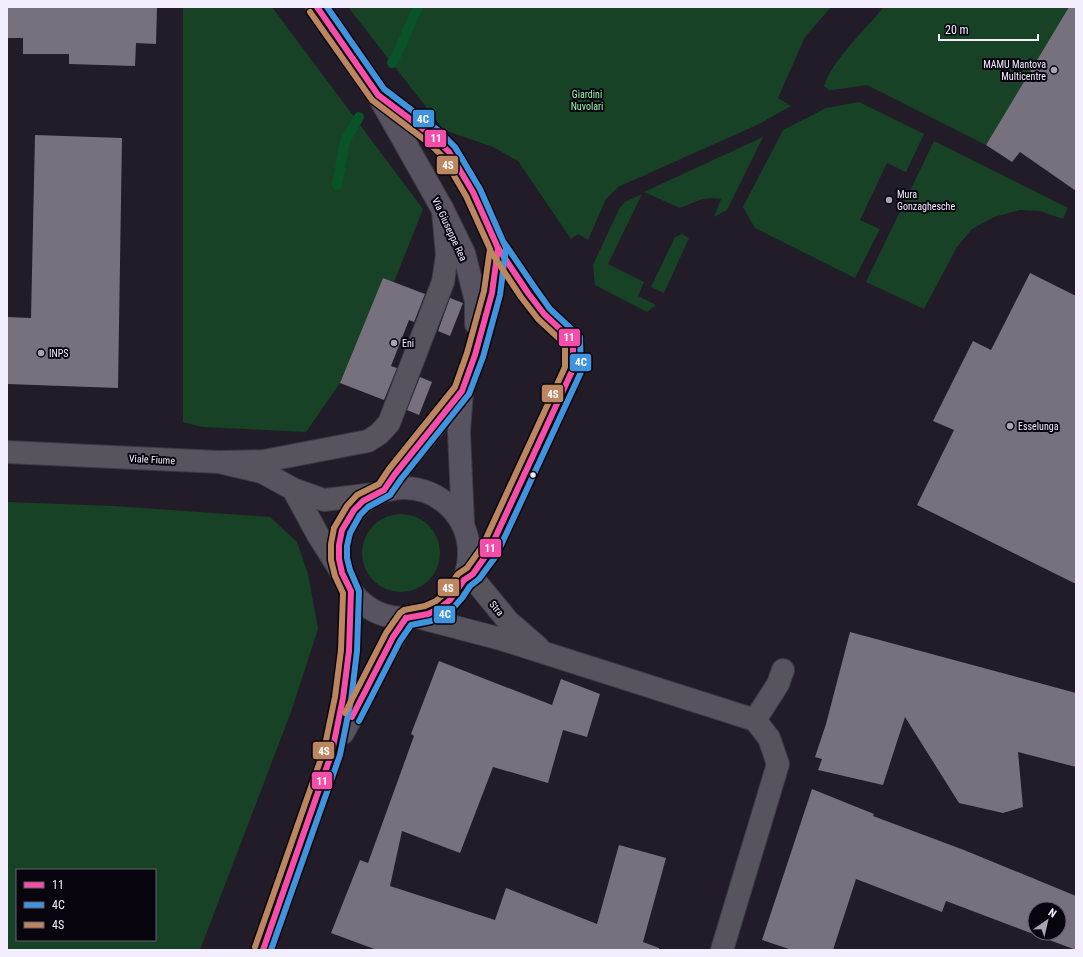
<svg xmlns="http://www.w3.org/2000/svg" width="1083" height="957" viewBox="0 0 1083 957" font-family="'Roboto Condensed',sans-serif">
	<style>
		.green { fill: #174225; fill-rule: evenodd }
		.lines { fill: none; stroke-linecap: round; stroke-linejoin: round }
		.stream { stroke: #085328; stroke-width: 10 }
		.building { fill: #76717d; fill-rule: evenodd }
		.minor-casing { stroke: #3d3a43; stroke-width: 24 }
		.major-casing { stroke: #3d3a43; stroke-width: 24 }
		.minor { stroke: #58545e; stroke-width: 22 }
		.major { stroke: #585361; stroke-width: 22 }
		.bus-1-casing { stroke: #08050e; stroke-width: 9 }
		.bus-2-casing { stroke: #08050e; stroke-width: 9 }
		.bus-3-casing { stroke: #08050e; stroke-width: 9 }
		.bus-1 { stroke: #f54da8; stroke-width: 6 }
		.bus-2 { stroke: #4094de; stroke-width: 6 }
		.bus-3 { stroke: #bb8660; stroke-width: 6 }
		.poi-dot { fill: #aaa4b3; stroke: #08050e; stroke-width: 1.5 }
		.bus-dot { fill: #f3eefe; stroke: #08050e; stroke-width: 1.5 }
		.labels { text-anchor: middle; stroke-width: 4; stroke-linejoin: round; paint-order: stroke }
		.poi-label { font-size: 10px; fill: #f3eefe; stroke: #08050e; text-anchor: start }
		.park-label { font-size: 10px; fill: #96f7ae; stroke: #08050e }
		.street-label { font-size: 10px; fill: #f3eefe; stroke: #08050e }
		.line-badge { stroke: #08050e; stroke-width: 1.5 }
		.badge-label { font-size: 11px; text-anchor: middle; font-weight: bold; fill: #fff }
	</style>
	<rect width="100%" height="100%" fill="#211c28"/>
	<!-- green -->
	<g class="green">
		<path d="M183,7H272L423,209L394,282L383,278L340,383L306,432L202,427L183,422Z"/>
		<path d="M348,7H831L805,37L778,98L791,106L757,125L618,187L606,199L588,240L578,234L571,239L518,161L493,147L444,130Z"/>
		<path d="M884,7H1069L986,145L867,85L832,90H829L824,86C831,62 867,27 884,7Z"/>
		<path d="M859,102L924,134L906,172L887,163L860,220L880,229L855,278L755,228L743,207L783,130L826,108Z"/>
		<path d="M763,137L727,210L714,217L721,199C704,196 695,202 680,208L644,192Z"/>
		<path d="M934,141L1068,208L1063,219L1040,211L1020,210L994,217L972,229L957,247L924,309L866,282Z"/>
		<path d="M642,194L608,264L644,282L638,296L656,305L647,312L595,285L593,265L619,209L625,202Z"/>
		<path d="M682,234L689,238L664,293L651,287L675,237Z"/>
		<path d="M7,502L114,506L270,517L297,542L308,574L318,629L291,712L200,950H7ZM17,870H155V940H17Z"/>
		<circle cx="401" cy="553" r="39"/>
	</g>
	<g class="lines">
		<!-- stream -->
		<g class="stream">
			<path d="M392,63L398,52L418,7"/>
			<path d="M337,185L345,141L359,117"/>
		</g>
	</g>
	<!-- building -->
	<g class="building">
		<path d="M8,7H157L156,44L136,43L135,66L69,64V54H23V38H8Z"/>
		<path d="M1069,7H1076V191L1020,152L1012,162L986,145Z"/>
		<path d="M35,135L122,138L118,388L7,384V317L31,318Z"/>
		<path d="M1030,273L1076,296V584L917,505L954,430L933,421L973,341L991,350Z"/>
		<path d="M383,278L425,294L414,322L409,320L391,366L397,368L384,400L340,383Z"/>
		<path d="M450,298L463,303L450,336L438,331Z"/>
		<path d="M420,377L432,382L419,415L407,410Z"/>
		<path d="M850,632L1076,693V767L1018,752L1023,807L1003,813L959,803L905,717L883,785L818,770L822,759L815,757L826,724Z"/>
		<path d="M439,661L552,705L561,679L600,694L587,737L563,730L548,783L493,767L460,853L402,831L390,886L495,920L506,888L597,924L619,845L666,858L643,942L659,948V950H377L331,933L360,860L368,863L414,736L411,734Z"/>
		<path d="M812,789L874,814L873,816L964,850L1076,896V950L946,901L942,912L856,879L833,950H792L762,940ZM1035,909H1059V933H1035Z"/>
	</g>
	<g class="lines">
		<defs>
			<g id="minor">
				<path d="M7,452L219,462L262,472L293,489L324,500L375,494"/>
				<path d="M219,462L264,461L368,441L379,434L389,423L443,282L447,255L443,211"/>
				<path d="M293,489L318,535L342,573"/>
				<path d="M470,550L473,574L476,582L508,621L538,647"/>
				<path d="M464,580L473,574L489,551L573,369V341L544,314L528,293L498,248"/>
				<path d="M417,617L501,639L755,720L778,684L783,670"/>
				<path d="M722,950L778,764L769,738L755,720"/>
			</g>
			<g id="major">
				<path d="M317,7L378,95L443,210L464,253L476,301V324"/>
				<path d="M378,95L434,137L449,152L473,192L498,248L492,293L475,355L462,391L459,432L463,523"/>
				<circle cx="404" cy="553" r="65"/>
				<path d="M384,490L395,474L433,428L462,391"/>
				<path d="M343,733C364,695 382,655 406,618"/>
				<path d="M263,950L332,752L343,698L349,651L351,591"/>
			</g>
		</defs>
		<!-- minor casing -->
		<use href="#minor" class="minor-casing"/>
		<!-- major casing -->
		<use href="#major" class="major-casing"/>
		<!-- minor -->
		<use href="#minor" class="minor"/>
		<!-- major -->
		<use href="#major" class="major"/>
		<defs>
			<g id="bus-1">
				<path d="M406,618L428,614L440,608L450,600L464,580L473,574L489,551L573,369V341L544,314L528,293L498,248"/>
				<path d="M352,717L393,637L406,618"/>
				<path d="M263,950L332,752L343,698L349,651L351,591L342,573L339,559V545L342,530L354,510L363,501L384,490L395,474L462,391L475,355L492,293L498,248L473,192L449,152L434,137L378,95L317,7"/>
			</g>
			<g id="bus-2">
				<path d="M359,721L400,641L411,625L431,621L444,615L455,606L462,598L470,586L479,579L496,556L581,372L580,337L550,309L535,288L505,244"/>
				<path d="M271,950L340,755L351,700L357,651L359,591L350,570L347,558V546L350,533L360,515L368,507L390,495L401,479L469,394L483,357L500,295L506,248L480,189L455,147L439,131L384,89L327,7"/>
			</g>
			<g id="bus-3">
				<path d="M345,713L386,633L400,613L404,610L425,606L436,601L444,594L458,574L467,568L482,547L565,367V344L538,319L521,297L491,252"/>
				<path d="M255,947L324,750L335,697L341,650L343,593L335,576L331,560V544L334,528L347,506L357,495L379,484L389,469L455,387L467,353L484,291L490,249L466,196L443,157L429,143L372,100L310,12"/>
			</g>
		</defs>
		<!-- bus-1 casing -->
		<use href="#bus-1" class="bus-1-casing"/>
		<!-- bus-2 casing -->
		<use href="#bus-2" class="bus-2-casing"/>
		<!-- bus-3 casing -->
		<use href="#bus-3" class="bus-3-casing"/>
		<!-- bus-1 -->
		<use href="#bus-1" class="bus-1"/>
		<!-- bus-2 -->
		<use href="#bus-2" class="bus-2"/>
		<!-- bus-3 -->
		<use href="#bus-3" class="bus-3"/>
	</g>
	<!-- markers -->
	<g class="poi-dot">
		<circle cx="1054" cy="70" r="4"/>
		<circle cx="889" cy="200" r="4"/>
		<circle cx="394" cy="343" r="4"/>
		<circle cx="41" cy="353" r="4"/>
		<circle cx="1010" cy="426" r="4"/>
	</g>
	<circle class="bus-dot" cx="533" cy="475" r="3.5"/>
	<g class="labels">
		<!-- poi labels -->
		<g class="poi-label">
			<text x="1046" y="68" text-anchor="end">MAMU Mantova<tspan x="1046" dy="12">Multicentre</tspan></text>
			<text x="897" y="198">Mura<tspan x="897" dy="12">Gonzaghesche</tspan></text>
			<text x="402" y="347">Eni</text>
			<text x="49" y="357">INPS</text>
			<text x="1018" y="430">Esselunga</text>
		</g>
		<!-- park labels -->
		<g class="park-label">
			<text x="587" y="98">Giardini<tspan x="587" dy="12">Nuvolari</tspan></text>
		</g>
		<!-- street labels -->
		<g class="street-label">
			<text transform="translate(450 229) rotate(65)" y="4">Via Giuseppe Rea</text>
			<text transform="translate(152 459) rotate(3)" y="4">Viale Fiume</text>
			<text transform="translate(497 608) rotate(50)" y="4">Stra</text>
		</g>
	</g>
	<g class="line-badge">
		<rect x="412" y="109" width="23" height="19" rx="4" fill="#4094de"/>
		<rect x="424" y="129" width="23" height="19" rx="4" fill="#f54da8"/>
		<rect x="436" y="155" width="23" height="20" rx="4" fill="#bb8660"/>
		<rect x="558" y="328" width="23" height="19" rx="4" fill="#f54da8"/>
		<rect x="569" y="353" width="23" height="19" rx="4" fill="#4094de"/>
		<rect x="541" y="384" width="23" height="19" rx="4" fill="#bb8660"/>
		<rect x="479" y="538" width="23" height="20" rx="4" fill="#f54da8"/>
		<rect x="437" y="578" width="23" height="19" rx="4" fill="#bb8660"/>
		<rect x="433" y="605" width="23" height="19" rx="4" fill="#4094de"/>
		<rect x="312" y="741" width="23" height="19" rx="4" fill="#bb8660"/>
		<rect x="311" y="771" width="22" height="19" rx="4" fill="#f54da8"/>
	</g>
	<g class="badge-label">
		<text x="423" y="123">4C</text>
		<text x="436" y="142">11</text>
		<text x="448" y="169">4S</text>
		<text x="569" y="341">11</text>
		<text x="581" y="366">4C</text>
		<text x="553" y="398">4S</text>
		<text x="490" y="552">11</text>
		<text x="448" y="592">4S</text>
		<text x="445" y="618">4C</text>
		<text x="324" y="755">4S</text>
		<text x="322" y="785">11</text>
	</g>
	<!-- border -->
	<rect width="1083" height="957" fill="none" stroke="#f3eefe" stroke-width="16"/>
	<!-- legend -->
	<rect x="16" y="869" width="140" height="72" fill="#08050e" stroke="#66626e"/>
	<rect x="24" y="882" width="20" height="6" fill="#f54da8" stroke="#66626e"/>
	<text x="52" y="889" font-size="12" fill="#f3eefe">11</text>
	<rect x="24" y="902" width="20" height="6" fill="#4094de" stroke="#66626e"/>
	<text x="52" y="909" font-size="12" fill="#f3eefe">4C</text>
	<rect x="24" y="922" width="20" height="6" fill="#bb8660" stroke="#66626e"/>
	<text x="52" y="929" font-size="12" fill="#f3eefe">4S</text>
	<!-- north arrow -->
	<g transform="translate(1047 921) rotate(34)"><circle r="19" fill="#08050e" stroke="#66626e"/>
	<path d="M0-3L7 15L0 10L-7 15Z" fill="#aaa4b3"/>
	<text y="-6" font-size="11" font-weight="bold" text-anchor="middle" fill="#f3eefe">N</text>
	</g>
	<!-- scale -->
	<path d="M939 34v6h99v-6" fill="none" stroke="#f3eefe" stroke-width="2"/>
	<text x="945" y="34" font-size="12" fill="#f3eefe" stroke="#08050e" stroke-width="3" paint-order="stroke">20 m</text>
</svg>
